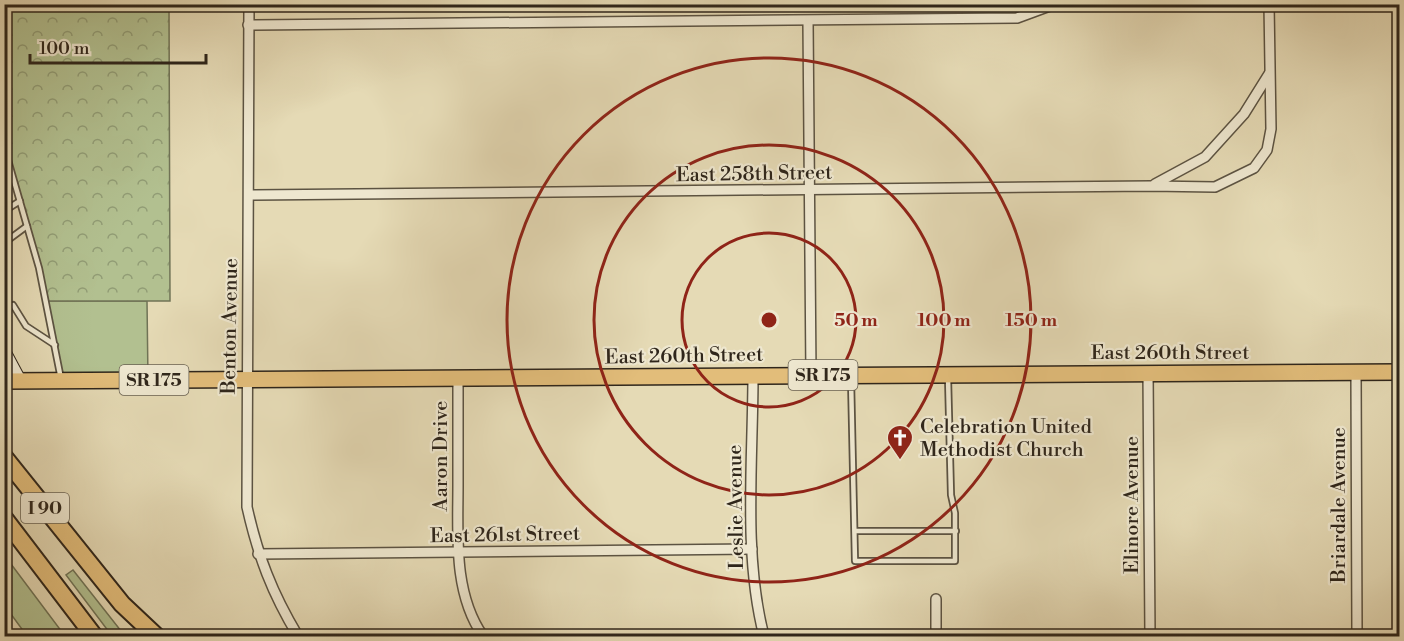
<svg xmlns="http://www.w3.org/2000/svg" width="1404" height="641" viewBox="0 0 1404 641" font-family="'Libre Bodoni',serif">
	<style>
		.green { fill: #b2c090; stroke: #707356; stroke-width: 1.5 }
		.forest { fill: url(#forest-crowns); stroke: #707356; stroke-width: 1.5 }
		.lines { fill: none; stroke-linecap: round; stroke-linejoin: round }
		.lane-casing { stroke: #5c5342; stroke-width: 8 }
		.street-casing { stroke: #5c5342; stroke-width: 12 }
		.secondary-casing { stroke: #2f261b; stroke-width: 16 }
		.primary-casing { stroke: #2f261b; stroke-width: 18 }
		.highway-casing { stroke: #2f261b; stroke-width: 20 }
		.lane { stroke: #eee7cf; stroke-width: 4.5 }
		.street { stroke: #eee7cf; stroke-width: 9 }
		.secondary { stroke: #eee7cf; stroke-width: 14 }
		.primary { stroke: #e2bd7a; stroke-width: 15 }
		.highway { stroke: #e2bd7a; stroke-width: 16 }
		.ring { fill: none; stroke: #8f2418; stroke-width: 3 }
		.labels { text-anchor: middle; stroke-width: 4.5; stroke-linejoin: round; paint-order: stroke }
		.shield { fill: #eee7cf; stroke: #686051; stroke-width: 1.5 }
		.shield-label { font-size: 18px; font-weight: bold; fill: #2f261b }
		.street-label { font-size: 20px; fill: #2f261b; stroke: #eee7cf }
		.poi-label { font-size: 20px; fill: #2f261b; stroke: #eee7cf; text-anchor: start }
		.centre { fill: #8f2418; stroke: #eee7cf; stroke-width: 3 }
		.ring-label { font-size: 18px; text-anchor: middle; font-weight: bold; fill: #8f2418; stroke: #eee7cf; stroke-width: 4.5; stroke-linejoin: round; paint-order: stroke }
	</style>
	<defs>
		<pattern id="forest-crowns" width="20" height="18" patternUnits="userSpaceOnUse" patternTransform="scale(1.5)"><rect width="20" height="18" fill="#b2c090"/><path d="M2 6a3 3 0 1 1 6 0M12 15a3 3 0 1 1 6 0" fill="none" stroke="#919c75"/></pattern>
	</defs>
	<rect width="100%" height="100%" fill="#e5dab5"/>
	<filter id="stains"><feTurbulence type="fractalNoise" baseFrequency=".00333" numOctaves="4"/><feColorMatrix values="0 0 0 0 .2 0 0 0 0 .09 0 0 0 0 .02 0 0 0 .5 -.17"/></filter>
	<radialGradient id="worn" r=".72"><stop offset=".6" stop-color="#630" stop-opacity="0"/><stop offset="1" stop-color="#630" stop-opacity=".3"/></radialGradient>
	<!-- green -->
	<g class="green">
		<path d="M46,301H147L148,380L61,381Z"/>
		<path d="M5,556L65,636H27L5,606Z"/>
		<path d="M73,570L125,636H112L66,575Z"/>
	</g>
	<!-- forest -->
	<path class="forest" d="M4,5H169L170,301H46L5,146Z"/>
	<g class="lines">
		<defs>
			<g id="lane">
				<path d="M4,146L39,268L61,379"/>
				<path d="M4,211L20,201"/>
				<path d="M4,243L27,226"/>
				<path d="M13,305L26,326L55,345"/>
				<path d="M851,379L855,561H955V513L951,495L948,377"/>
				<path d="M855,531H956"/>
			</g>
			<g id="street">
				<path d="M249,4L247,507C258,556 272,593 298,636"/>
				<path d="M808,21L811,375"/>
				<path d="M248,25L1017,18L1055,4"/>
				<path d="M1155,184L1205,157L1244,114L1269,74"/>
				<path d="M249,195L1151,186L1215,187L1254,168L1267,150L1271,129L1269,4"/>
				<path d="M1148,372L1150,636"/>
				<path d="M1356,373L1357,636"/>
				<path d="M753,375C753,460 743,555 764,636"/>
				<path d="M458,378C458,414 458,449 458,485C458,535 453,593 483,636"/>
				<path d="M258,554L752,549"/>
				<path d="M936,599V636"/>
			</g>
			<g id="secondary">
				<path d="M4,353L19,381"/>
				<path d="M4,633L7,636"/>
			</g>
			<path id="primary" d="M4,381L1400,372"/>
			<g id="highway">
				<path d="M4,457L122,604L156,636"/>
				<path d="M4,518L94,636"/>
			</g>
		</defs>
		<!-- lane casing -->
		<use href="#lane" class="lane-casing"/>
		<!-- street casing -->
		<use href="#street" class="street-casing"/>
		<!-- secondary casing -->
		<use href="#secondary" class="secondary-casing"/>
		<!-- primary casing -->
		<use href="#primary" class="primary-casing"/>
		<!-- highway casing -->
		<use href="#highway" class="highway-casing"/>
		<!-- lane -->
		<use href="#lane" class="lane"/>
		<!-- street -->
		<use href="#street" class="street"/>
		<!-- secondary -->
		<use href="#secondary" class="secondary"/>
		<!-- primary -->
		<use href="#primary" class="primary"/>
		<!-- highway -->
		<use href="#highway" class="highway"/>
	</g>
	<!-- distance rings -->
	<g class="ring">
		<circle cx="769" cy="320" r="87"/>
		<circle cx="769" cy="320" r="175"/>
		<circle cx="769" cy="320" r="262"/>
	</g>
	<!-- icons -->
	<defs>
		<symbol id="church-pin" viewBox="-11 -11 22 30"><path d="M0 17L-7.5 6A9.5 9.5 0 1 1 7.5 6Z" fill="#8f2418" stroke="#eee7cf"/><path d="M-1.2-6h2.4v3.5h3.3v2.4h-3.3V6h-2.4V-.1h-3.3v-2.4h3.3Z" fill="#fff"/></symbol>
	</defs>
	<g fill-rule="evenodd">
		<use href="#church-pin" x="885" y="423" width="30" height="40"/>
	</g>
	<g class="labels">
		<!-- shield labels -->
		<g class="shield">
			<rect x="788.5" y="360" width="69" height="30" rx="4.5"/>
			<rect x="119.5" y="365" width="69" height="30" rx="4.5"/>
			<rect x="21" y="493" width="48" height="30" rx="4.5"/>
		</g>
		<g class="shield-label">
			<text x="823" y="381">SR 175</text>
			<text x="154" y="386">SR 175</text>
			<text x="45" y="514">I 90</text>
		</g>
		<!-- street labels -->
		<g class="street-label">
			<text transform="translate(754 173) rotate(-1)" y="7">East 258th Street</text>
			<text transform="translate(229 326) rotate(-89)" y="7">Benton Avenue</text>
			<text x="1170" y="359">East 260th Street</text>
			<text transform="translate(684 355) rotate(-1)" y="7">East 260th Street</text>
			<text transform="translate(440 456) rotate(-90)" y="7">Aaron Drive</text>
			<text transform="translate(1131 505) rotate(-90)" y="7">Elinore Avenue</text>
			<text transform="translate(1338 505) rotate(-90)" y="7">Briardale Avenue</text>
			<text transform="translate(735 507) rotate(-91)" y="7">Leslie Avenue</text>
			<text transform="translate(505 534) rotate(-1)" y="7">East 261st Street</text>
		</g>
		<!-- poi labels -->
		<g class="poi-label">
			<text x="920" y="433">Celebration United<tspan x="920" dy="23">Methodist Church</tspan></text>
		</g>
	</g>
	<circle cx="769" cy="320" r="9" class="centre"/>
	<g class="ring-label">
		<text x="856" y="326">50 m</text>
		<text x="944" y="326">100 m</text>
		<text x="1031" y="326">150 m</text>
	</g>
	<!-- margin -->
	<rect width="1404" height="641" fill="none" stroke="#e5dab5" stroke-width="24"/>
	<rect x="6" y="6" width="1392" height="629" fill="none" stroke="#2f261b" stroke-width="3"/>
	<rect x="12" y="12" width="1380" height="617" fill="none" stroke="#2f261b" stroke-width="1.5"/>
	<!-- scale -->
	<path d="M30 54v9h176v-9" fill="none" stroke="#2f261b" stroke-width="3"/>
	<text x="39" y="54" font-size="18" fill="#2f261b" stroke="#eee7cf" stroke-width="4.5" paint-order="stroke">100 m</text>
	<rect width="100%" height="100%" filter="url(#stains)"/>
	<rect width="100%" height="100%" fill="url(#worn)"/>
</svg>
